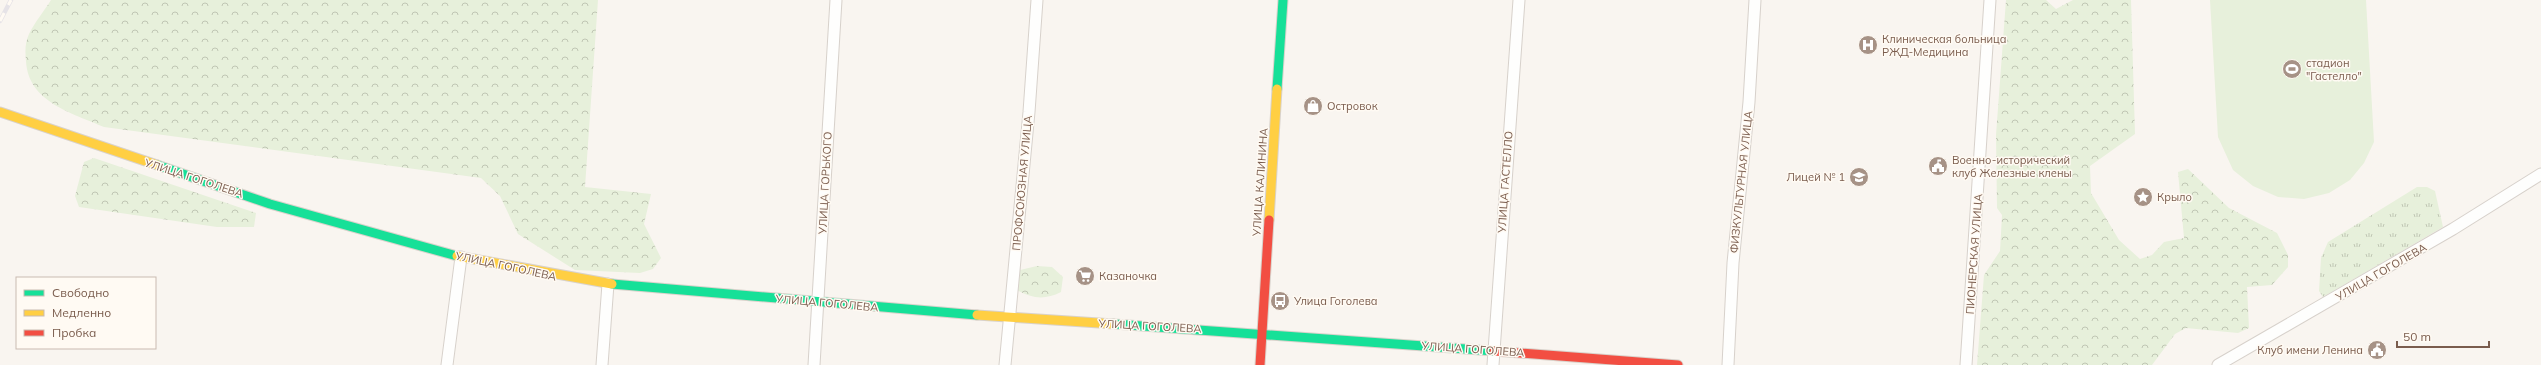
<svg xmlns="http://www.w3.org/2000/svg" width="2541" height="365" viewBox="0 0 2541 365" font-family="Mulish,sans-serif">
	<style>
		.grass { fill: url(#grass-tufts) }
		.forest { fill: url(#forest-crowns) }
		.garden { fill: #e7f0db }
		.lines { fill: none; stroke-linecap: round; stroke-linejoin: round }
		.street-casing { stroke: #d7d1cb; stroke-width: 13 }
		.fast-casing { stroke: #d9d2cb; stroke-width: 11 }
		.slow-casing { stroke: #d9d2cb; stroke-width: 11 }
		.jam-casing { stroke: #d9d2cb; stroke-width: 11 }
		.street { stroke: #fefefd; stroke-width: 11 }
		.fast { stroke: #16e098; stroke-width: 9 }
		.slow { stroke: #ffcf43; stroke-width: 9 }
		.jam { stroke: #f24e42; stroke-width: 9 }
		.rail-casing { stroke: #e6e3e7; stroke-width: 4.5 }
		.rail { stroke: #fffaf3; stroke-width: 3; stroke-dasharray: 9; stroke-linecap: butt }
		.labels { text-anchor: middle; stroke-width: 3; stroke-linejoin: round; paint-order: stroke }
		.poi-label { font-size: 11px; fill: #7a5c4d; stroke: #fffaf3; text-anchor: start }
		.street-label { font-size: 11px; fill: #7a5c4d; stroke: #fffaf3 }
	</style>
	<defs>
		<pattern id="grass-tufts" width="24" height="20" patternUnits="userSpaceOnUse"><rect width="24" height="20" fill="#e7f0db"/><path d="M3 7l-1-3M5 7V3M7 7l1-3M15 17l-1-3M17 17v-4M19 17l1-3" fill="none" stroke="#c0c6b4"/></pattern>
		<pattern id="forest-crowns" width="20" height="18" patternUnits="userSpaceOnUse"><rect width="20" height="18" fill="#e7f0db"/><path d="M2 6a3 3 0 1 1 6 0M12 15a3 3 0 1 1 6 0" fill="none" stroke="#c0c6b4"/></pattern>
	</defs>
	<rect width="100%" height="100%" fill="#f9f5f0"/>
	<!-- grass -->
	<path class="grass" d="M2417,187H2427L2435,191L2443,227L2323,297L2319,291L2321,258L2328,242Z"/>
	<!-- forest -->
	<g class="forest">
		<path d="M51,0H598L585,187L651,194L644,224L661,258L653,269L640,273L575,270L518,234L500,196L481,178L104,127C72,113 28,102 26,61C25,51 25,43 29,34C35,22 44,11 51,0Z"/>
		<path d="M2006,0H2046L2056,9L2073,0H2131L2135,134L2090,166L2091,193L2119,240L2140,259L2152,255L2164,242L2184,238L2178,172L2188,169L2229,208L2277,233L2288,255V267L2272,285L2247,287L2249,328L2238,333L2186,328L2175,334L2152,365H1977L1984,275L2000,251L2002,215L1997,208L1996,135Z"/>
		<path d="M94,158L256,213L254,227H217L79,207L75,196L84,162Z"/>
		<path d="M1037,266L1052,267L1063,277L1061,292C1045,300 1033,299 1017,290L1020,270Z"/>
	</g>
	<!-- garden -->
	<path class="garden" d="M2210,0H2366L2374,142L2364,163L2350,180L2329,193L2304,199L2278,197L2253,186L2233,170L2218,137Z"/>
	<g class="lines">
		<defs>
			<g id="street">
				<path d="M447,365L461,257"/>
				<path d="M602,365L608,284"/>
				<path d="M814,365L836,0"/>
				<path d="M1005,365L1029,112L1037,0"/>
				<path d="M1493,365L1519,0"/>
				<path d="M1728,365L1733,263L1749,102L1755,0"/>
				<path d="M1966,365L1990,0"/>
				<path d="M2218,365L2453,229L2541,174"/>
			</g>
			<g id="fast">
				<path d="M1277,89L1283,0"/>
				<path d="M157,165L270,204L457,256"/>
				<path d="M612,284L977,315"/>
				<path d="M1114,324L1494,351"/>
			</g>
			<g id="slow">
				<path d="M0,112L157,165"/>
				<path d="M1269,220L1277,89"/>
				<path d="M457,256L612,284"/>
				<path d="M977,315L1114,324"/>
			</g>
			<g id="jam">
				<path d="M1494,351L1678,365"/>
				<path d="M1260,365L1269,220"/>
			</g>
		</defs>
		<!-- street casing -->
		<use href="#street" class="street-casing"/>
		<!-- fast casing -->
		<use href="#fast" class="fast-casing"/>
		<!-- slow casing -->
		<use href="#slow" class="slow-casing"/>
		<!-- jam casing -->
		<use href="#jam" class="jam-casing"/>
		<!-- street -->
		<use href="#street" class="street"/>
		<!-- fast -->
		<use href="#fast" class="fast"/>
		<!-- slow -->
		<use href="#slow" class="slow"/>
		<!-- jam -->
		<use href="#jam" class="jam"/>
		<defs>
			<path id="rail" d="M0,21L11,0"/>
		</defs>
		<!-- rail casing -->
		<use href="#rail" class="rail-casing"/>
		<!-- rail -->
		<use href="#rail" class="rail"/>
	</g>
	<!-- icons -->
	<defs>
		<symbol id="hospital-disc" viewBox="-11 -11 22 22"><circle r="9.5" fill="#a69286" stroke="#fffaf3"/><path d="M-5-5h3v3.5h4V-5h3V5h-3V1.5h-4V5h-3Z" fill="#fff"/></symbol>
		<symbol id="stadium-disc" viewBox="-11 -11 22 22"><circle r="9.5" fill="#a69286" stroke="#fffaf3"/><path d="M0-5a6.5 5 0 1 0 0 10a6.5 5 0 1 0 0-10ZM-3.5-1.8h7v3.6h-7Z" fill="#fff"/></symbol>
		<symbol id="shop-disc" viewBox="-11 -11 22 22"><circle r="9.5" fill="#a69286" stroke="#fffaf3"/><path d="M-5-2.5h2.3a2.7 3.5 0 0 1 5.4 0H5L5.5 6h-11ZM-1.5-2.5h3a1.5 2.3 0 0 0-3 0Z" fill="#fff"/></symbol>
		<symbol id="civic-disc" viewBox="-11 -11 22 22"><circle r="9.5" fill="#a69286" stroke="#fffaf3"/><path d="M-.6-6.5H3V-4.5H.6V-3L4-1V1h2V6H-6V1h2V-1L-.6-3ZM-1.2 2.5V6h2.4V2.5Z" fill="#fff"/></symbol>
		<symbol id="school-disc" viewBox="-11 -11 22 22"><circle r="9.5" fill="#a69286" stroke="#fffaf3"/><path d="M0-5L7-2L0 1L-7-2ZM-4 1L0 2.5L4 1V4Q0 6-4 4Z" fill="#fff"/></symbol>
		<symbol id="sight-disc" viewBox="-11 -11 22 22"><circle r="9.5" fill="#a69286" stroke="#fffaf3"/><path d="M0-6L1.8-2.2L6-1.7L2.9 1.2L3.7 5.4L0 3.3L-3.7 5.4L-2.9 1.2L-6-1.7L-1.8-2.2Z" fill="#fff"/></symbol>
		<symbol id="supermarket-disc" viewBox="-11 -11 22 22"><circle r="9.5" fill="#a69286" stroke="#fffaf3"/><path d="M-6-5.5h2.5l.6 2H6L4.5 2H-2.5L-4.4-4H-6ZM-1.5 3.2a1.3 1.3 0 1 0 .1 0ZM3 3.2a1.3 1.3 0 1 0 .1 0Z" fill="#fff"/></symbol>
		<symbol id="bus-disc" viewBox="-11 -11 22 22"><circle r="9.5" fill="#a69286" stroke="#fffaf3"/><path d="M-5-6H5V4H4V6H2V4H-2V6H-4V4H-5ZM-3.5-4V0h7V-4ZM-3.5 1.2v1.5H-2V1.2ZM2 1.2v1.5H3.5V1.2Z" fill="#fff"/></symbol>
	</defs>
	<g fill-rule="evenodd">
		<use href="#hospital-disc" x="1857" y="34" width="22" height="22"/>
		<use href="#stadium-disc" x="2281" y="58" width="22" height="22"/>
		<use href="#shop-disc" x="1302" y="95" width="22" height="22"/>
		<use href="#civic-disc" x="1927" y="155" width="22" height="22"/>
		<use href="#school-disc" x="1848" y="166" width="22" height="22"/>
		<use href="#sight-disc" x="2132" y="186" width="22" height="22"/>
		<use href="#supermarket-disc" x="1074" y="265" width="22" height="22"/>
		<use href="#bus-disc" x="1269" y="290" width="22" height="22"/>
		<use href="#civic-disc" x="2366" y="339" width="22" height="22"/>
	</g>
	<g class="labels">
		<!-- poi labels -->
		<g class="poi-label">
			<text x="1882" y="43">Клиническая больница<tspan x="1882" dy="13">РЖД-Медицина</tspan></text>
			<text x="2306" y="67">стадион<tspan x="2306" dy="13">"Гастелло"</tspan></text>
			<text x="1327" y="110">Островок</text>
			<text x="1952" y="164">Военно-исторический<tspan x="1952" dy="13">клуб Железные клены</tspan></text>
			<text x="1845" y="181" text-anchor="end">Лицей № 1</text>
			<text x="2157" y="201">Крыло</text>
			<text x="1099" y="280">Казаночка</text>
			<text x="1294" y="305">Улица Гоголева</text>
			<text x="2363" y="354" text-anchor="end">Клуб имени Ленина</text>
		</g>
		<!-- street labels -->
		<g class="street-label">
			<text transform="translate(194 178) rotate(18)" y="4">УЛИЦА ГОГОЛЕВА</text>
			<text transform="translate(1260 182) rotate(-86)" y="4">УЛИЦА КАЛИНИНА</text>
			<text transform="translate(1505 182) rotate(-86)" y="4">УЛИЦА ГАСТЕЛЛО</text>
			<text transform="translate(1741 182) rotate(-84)" y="4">ФИЗКУЛЬТУРНАЯ УЛИЦА</text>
			<text transform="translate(825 183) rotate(-87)" y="4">УЛИЦА ГОРЬКОГО</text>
			<text transform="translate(1022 183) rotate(-85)" y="4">ПРОФСОЮЗНАЯ УЛИЦА</text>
			<text transform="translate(1974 254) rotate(-86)" y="4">ПИОНЕРСКАЯ УЛИЦА</text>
			<text transform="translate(506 266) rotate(12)" y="4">УЛИЦА ГОГОЛЕВА</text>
			<text transform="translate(2381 272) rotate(-30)" y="4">УЛИЦА ГОГОЛЕВА</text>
			<text transform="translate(827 303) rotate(5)" y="4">УЛИЦА ГОГОЛЕВА</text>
			<text transform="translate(1150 326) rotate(3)" y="4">УЛИЦА ГОГОЛЕВА</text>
			<text transform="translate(1473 349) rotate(4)" y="4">УЛИЦА ГОГОЛЕВА</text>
		</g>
	</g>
	<!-- legend -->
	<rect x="16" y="277" width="140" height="72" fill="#fffaf3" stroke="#cabbb1"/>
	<rect x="24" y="290" width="20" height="6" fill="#16e098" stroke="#cabbb1"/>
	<text x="52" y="297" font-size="12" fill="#7a5c4d">Свободно</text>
	<rect x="24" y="310" width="20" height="6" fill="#ffcf43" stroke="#cabbb1"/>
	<text x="52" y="317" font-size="12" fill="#7a5c4d">Медленно</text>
	<rect x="24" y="330" width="20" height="6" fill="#f24e42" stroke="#cabbb1"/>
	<text x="52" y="337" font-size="12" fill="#7a5c4d">Пробка</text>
	<!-- scale -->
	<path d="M2397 341v6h92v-6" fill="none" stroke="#7a5c4d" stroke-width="2"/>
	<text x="2403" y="341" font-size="12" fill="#7a5c4d" stroke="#fffaf3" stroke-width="3" paint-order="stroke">50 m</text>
</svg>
